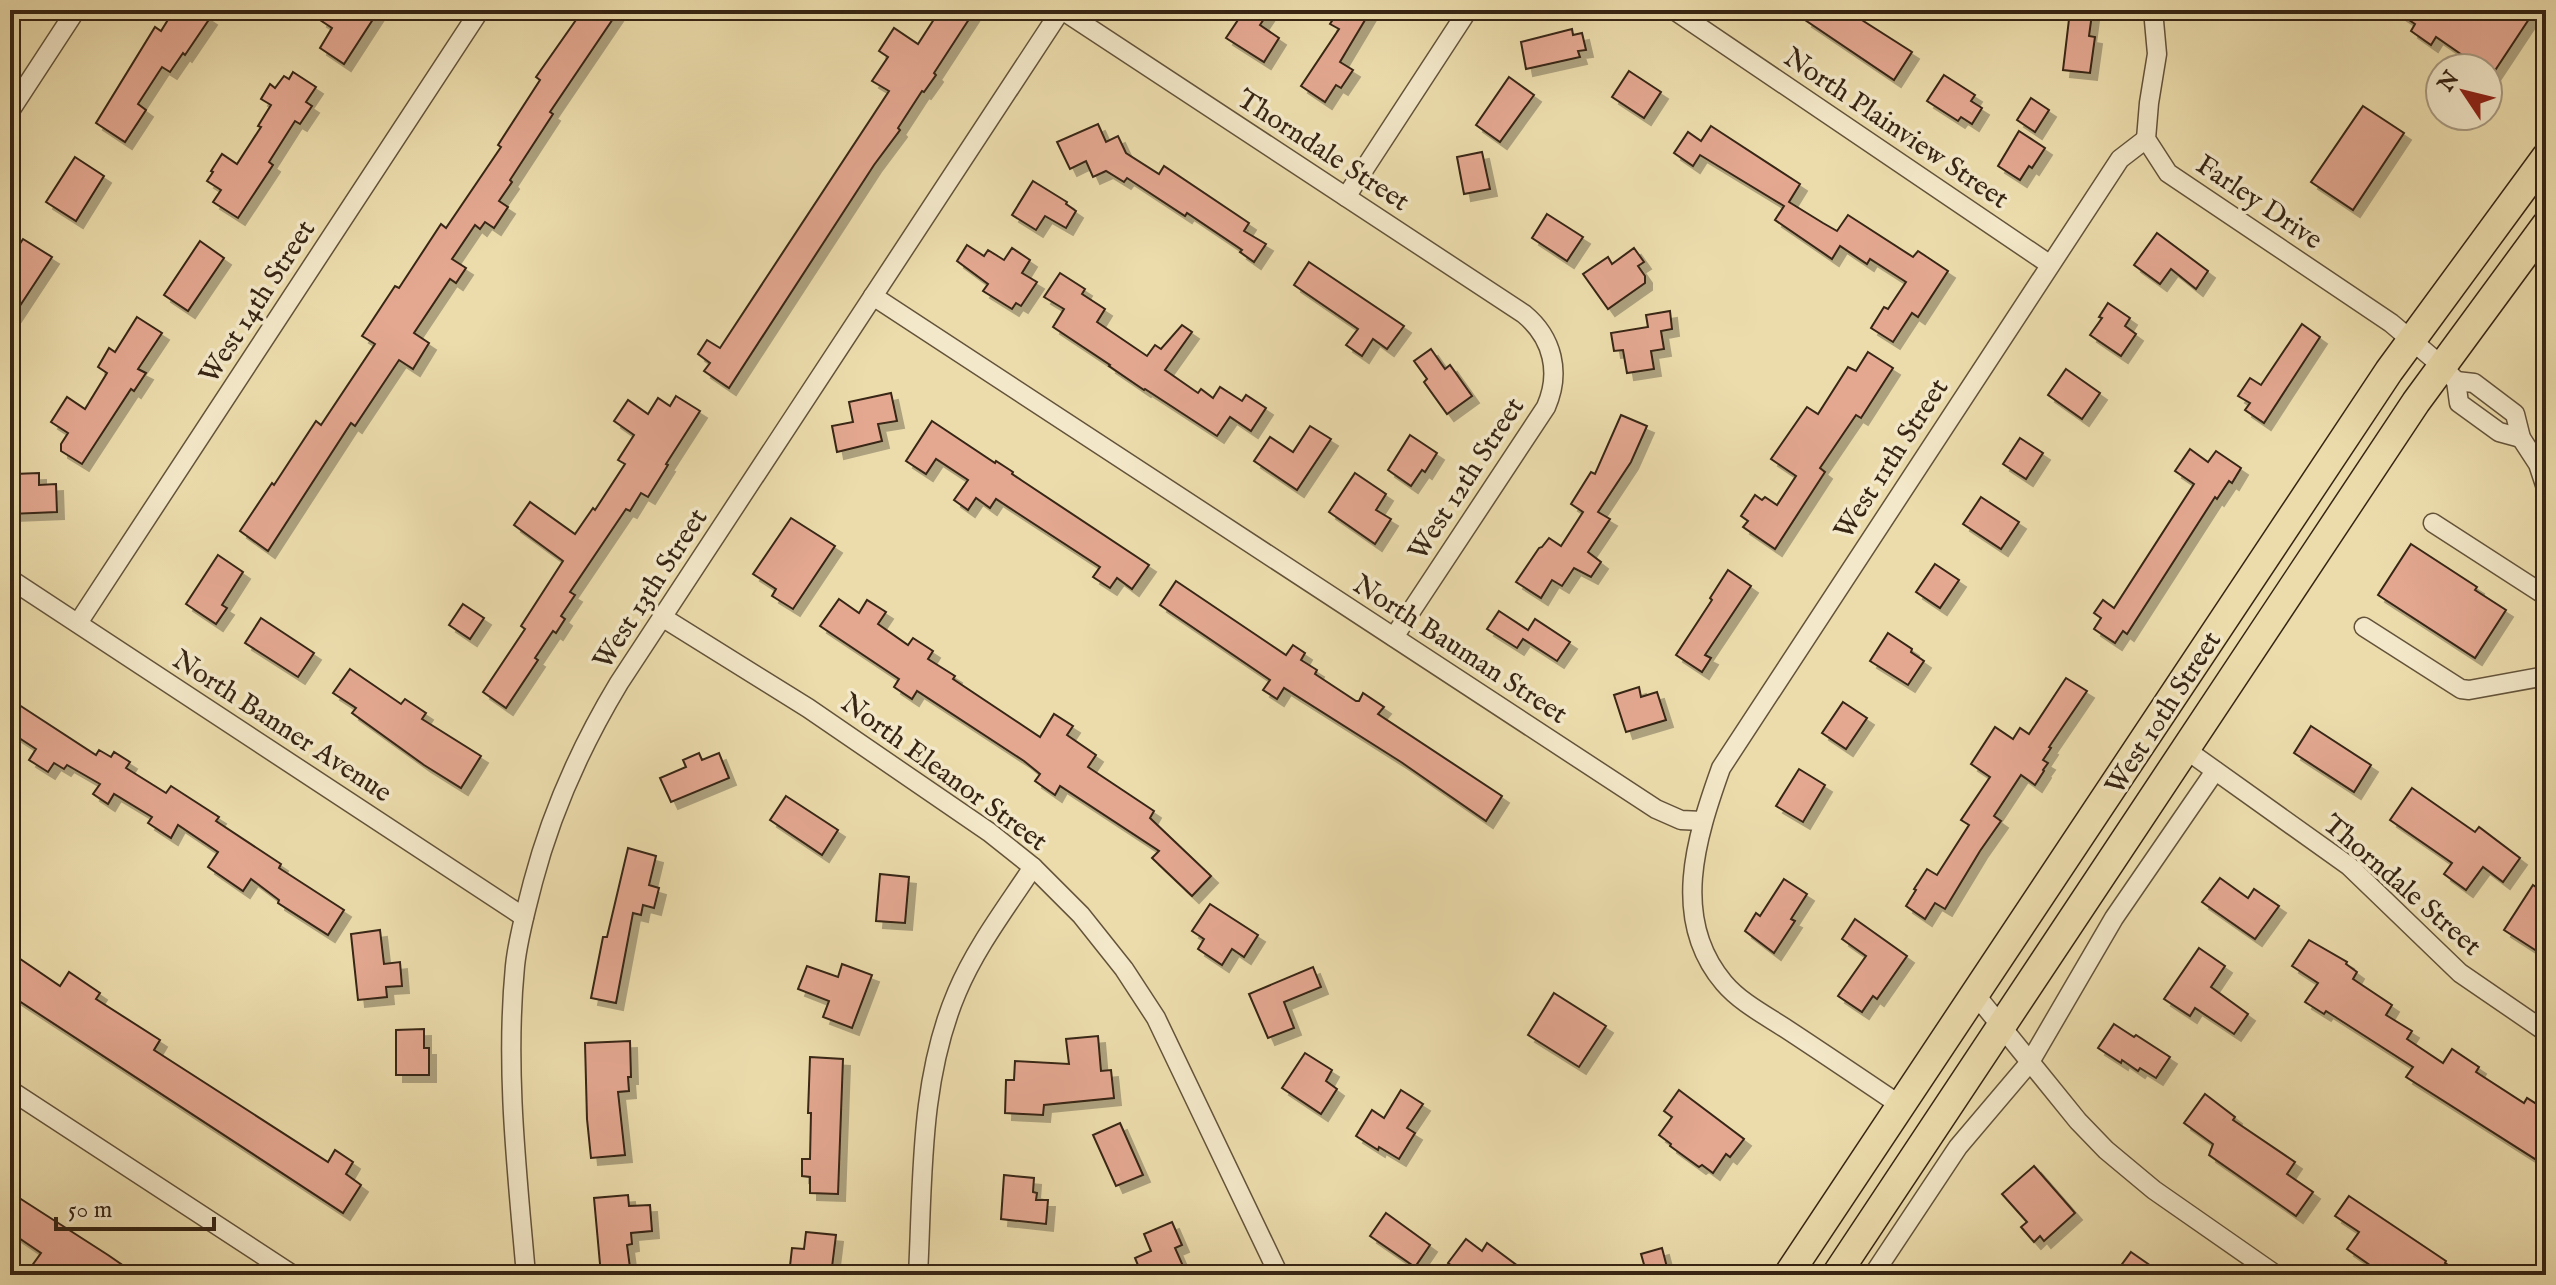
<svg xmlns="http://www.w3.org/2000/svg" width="2556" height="1285" viewBox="0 0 2556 1285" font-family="'IM FELL English',serif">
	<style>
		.building { fill: #e4a891; stroke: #372514; stroke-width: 2; filter: url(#shadow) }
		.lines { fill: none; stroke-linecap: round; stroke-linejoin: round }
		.street-casing { stroke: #64533a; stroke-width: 21 }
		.primary-casing { stroke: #372514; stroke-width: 31 }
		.street { stroke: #f3e8c9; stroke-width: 18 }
		.primary { stroke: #ecdcac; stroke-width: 28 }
		.labels { text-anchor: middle; stroke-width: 7; stroke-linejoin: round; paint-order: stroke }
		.street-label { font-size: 28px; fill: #372514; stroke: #f3e8c9 }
	</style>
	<defs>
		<filter id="shadow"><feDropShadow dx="7" dy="7" stdDeviation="0" flood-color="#0004"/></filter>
	</defs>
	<rect width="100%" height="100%" fill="#ecdcac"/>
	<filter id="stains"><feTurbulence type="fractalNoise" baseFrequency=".0025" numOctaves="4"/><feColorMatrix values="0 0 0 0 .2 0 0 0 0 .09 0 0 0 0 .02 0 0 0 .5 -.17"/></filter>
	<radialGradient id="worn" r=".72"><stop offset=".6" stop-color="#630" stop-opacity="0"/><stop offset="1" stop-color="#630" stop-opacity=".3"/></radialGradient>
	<!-- building -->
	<g class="building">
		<path d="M174,10H198L210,18L185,55L183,53L170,72L162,67L138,104L146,110L125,142L96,123L155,27L161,31Z"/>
		<path d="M327,10H379L344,64L320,48L332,28L320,20Z"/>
		<path d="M583,10H619L550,112L553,114L510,180L512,182L499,201L508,207L494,228L485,222L480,229L475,225L452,259L466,268L456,283L450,279L414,333L429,343L413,369L399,360L355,426L351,423L268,551L240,531L272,483L274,485L316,421L321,425L375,344L362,336L395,286L399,288L441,224L446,228L501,147L498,145L540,80L536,77Z"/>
		<path d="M940,10H975L934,73L936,75L924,92L922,91L898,128L900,130L874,165L729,388L704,371L710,363L698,354L707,340L720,348L889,91L872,81L888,57L879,51L894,28L918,44Z"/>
		<path d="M1249,10H1270L1260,25L1279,38L1264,62L1226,38L1242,14L1245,16Z"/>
		<path d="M1339,10H1371L1340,62L1353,70L1341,88L1336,85L1325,102L1301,86L1339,29L1330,24Z"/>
		<path d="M1812,10H1846L1912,52L1894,80L1805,20Z"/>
		<path d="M2394,10H2535L2492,75L2488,72V68H2481L2436,37L2431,45L2411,31L2415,24Z"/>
		<path d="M2070,11L2092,14L2089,36L2095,37L2090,73L2063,70Z"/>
		<path d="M1572,29L1573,35L1582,33L1586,50L1578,51L1580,57L1526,69L1521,42Z"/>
		<path d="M1629,71L1661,92L1644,118L1612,97Z"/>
		<path d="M293,72L316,87L306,102L312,106L300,124L295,121L269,162L273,165L238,218L213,202L221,190L207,181L213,172L211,171L222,154L237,164L261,127L258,126L271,105L261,99L270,84L275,88L284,76L289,79Z"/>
		<path d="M1944,75L1975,95L1971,101L1982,108L1972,124L1961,117L1958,121L1927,101Z"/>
		<path d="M1509,77L1534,95L1500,142L1476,125Z"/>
		<path d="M2031,98L2049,110L2035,132L2017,120Z"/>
		<path d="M2363,106L2404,133L2353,210L2311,182Z"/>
		<path d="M1098,124L1106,142L1118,136L1126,153L1159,174L1164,166L1249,223L1244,231L1266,244L1254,262L1240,252L1242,250L1187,213L1185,216L1127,178L1124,182L1106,171L1093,177L1086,161L1070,169L1057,142Z"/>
		<path d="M1711,126L1800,184L1789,202L1823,223L1837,231L1848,215L1913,257L1918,251L1948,271L1918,317L1912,313L1893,342L1871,328L1884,307L1888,309L1906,282L1870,259L1867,264L1840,246L1832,259L1775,220L1784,206L1700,155L1693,166L1674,153L1688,132L1701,141Z"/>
		<path d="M2019,131L2045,148L2032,168L2029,166L2020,180L1998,166Z"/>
		<path d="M1482,152L1490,189L1464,194L1457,157Z"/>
		<path d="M75,157L104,176L76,221L46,202Z"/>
		<path d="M1033,181L1067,202L1066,204L1076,211L1066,228L1045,216L1036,230L1012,215Z"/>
		<path d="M1547,214L1583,237L1567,261L1532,238Z"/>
		<path d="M2157,233L2208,271L2196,289L2171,269L2160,284L2134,265Z"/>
		<path d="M23,239L52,257L10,321V259Z"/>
		<path d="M200,241L224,258L188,311L164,295Z"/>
		<path d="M967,245L984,256L988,250L1004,260L1012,248L1030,260L1022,273L1037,282L1021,306L1016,303L1012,309L983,291L988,284L957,261Z"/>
		<path d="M1634,248L1644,262L1638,266L1645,276V283L1608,309L1583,274L1608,257L1612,264Z"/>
		<path d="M1309,262L1404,326L1387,349L1373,339L1362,356L1346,345L1358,329L1294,285Z"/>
		<path d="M1060,273L1085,289L1082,294L1105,309L1097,322L1147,356L1155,345L1161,349L1182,325L1192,332L1165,370L1198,393L1201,389L1213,398L1220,387L1242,401L1246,395L1266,408L1251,431L1230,417L1217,436L1145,389L1144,390L1109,366L1110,365L1053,327L1064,309L1044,297Z"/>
		<path d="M2108,303L2130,318L2125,326L2136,334L2121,356L2090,335L2102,318L2099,317Z"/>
		<path d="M1670,311L1672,329L1661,331L1664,349L1651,351L1654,369L1627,373L1623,350L1614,351L1611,333L1648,327L1646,315Z"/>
		<path d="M137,317L162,333L138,369L146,373L134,391L131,389L82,464L61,451V444L68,433L51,422L67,397L85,409L107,373L98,367L109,348L115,352Z"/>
		<path d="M2302,324L2320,337L2264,423L2245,410L2250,403L2238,396L2250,378L2261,385Z"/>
		<path d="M1431,349L1445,369L1450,365L1472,396L1447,414L1424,382L1427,379L1414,361Z"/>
		<path d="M1868,352L1893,368L1861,418L1856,415L1820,468L1825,472L1775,549L1743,527L1748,521L1741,516L1755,495L1762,500L1765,497L1777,505L1796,476L1771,459L1807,407L1818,414L1848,367L1856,371Z"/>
		<path d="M2066,369L2100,393L2082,419L2048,395Z"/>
		<path d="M891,393L897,421L878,424L882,441L837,452L832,426L853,422L849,402Z"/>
		<path d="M676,396L700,411L666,464L668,465L648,497L641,493L630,511L626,509L570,592L575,595L561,616L565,619L556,633L553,631L535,658L538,660L506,708L483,692L525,629L521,626L563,561L514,525L530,502L575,534L593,508L595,510L625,464L618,460L634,435L614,421L628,400L648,414L658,398L670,406Z"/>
		<path d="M1621,415L1647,426L1631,462L1598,512L1610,519L1588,552L1601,562L1591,577L1574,568L1562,586L1552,580L1541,598L1516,582L1539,548L1542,547L1549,538L1561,546L1583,512L1571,504L1591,472L1595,474Z"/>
		<path d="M932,421L995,463L996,461L1013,472L1012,474L1149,565L1132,589L1117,578L1110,588L1093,577L1100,567L996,499L990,508L976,498L968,510L954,500L968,480L936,459L926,474L906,461Z"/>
		<path d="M1310,426L1331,439L1297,490L1254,461L1270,437L1293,452Z"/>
		<path d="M1410,435L1437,453L1425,472L1422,470L1411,486L1388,470Z"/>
		<path d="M2020,438L2043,453L2026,479L2003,464Z"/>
		<path d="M2190,449L2208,462L2216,451L2241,468L2232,483L2229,481L2217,499L2215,497L2127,634L2123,631L2115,643L2094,629L2101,618L2094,613L2103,600L2114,608L2194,484L2175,471Z"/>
		<path d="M39,473V485L56,484L57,512L10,514V485H14V474Z"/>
		<path d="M1355,473L1386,494L1376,510L1391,519L1375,544L1329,512Z"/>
		<path d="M1981,497L2019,522L2001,549L1963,524Z"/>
		<path d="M791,518L835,546L793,609L772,596L776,589L753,574Z"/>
		<path d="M2411,544L2477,587L2475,590L2506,610L2475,658L2378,595Z"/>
		<path d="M218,555L243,572L222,605L227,608L216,624L186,604Z"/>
		<path d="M1935,564L1959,580L1940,608L1916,592Z"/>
		<path d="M1728,570L1751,586L1705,655L1711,658L1702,672L1676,655L1712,600L1710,598Z"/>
		<path d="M1176,581L1286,655L1293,645L1305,653L1301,660L1317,670L1315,674L1356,701H1359L1363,693L1384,707L1378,714L1502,796L1486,821L1401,762L1284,688L1277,699L1263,690L1270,680L1160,605Z"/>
		<path d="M839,599L859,613L867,600L886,612L878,624L908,645L913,638L933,651L928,659L955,676L953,679L1040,737L1054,714L1073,726L1067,735L1096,755L1088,767L1154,811L1150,818L1211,876L1192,896L1152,858L1159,851L1060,786L1055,795L1035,781L1040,774L1024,761L917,691L912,699L894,687L899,679L820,626Z"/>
		<path d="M463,604L484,618L470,639L449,625Z"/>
		<path d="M1499,611L1528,630L1535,619L1570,642L1557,661L1523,639L1517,648L1487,629Z"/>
		<path d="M261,618L314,653L298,677L245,643Z"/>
		<path d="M1888,633L1912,649L1911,652L1924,661L1908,685L1870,661Z"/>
		<path d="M350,669L401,704L405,699L426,713L422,719L481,756L461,788L424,765L352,713L356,708L333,693Z"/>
		<path d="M2066,678L2087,691L2049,747L2051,748L2043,760L2048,763L2043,770L2044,771L2035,785L2021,775L1994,816L2001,821L1980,851L1945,909L1935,903L1925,919L1906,906L1916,890L1914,889L1927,869L1937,875L1969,825L1961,820L1990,777L1971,764L1995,727L2013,739L2020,728L2029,734Z"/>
		<path d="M1639,687L1641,697L1657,692L1666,720L1626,732L1614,695Z"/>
		<path d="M10,699L96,755L99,750L111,757L114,752L130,762L126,768L166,793L171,786L219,817L216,821L281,864L279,868L344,910L328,935L278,903L279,900L251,879L243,891L208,867L218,852L178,825L171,838L148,823L152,817L114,794L108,804L93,794L100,784L67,765L64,769L54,763L48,772L29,760L36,749L10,732Z"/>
		<path d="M1843,702L1867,718L1846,749L1822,733Z"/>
		<path d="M2311,726L2371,765L2354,792L2294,753Z"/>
		<path d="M699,753L702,760L719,753L729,778L671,802L660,778L686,767L683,760Z"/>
		<path d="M1799,769L1825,785L1803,822L1776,806Z"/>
		<path d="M2412,788L2475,832L2479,827L2520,858L2503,882L2483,867L2466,890L2444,874L2452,863L2390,820Z"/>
		<path d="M786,796L838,830L822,855L770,820Z"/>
		<path d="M628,848L656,856L649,885L659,888L654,908L643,905L641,915L633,913L616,1003L591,998L603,937H607Z"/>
		<path d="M880,874L909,877L905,923L876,921Z"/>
		<path d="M2220,878L2248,898L2254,889L2279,906L2255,939L2202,902Z"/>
		<path d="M1784,879L1807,894L1791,919L1795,921L1774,953L1745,931L1756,913L1760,916Z"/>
		<path d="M2533,885L2546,894V903L2538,916L2546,922V957L2504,930Z"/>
		<path d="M1210,904L1258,935L1244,957L1232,949L1222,965L1198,949L1204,939L1192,931Z"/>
		<path d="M1855,919L1907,956L1877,999L1873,996L1862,1012L1838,996L1866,956L1842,939Z"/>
		<path d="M380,930L384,964L400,962L402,986L386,987L387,997L358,1000L351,934Z"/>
		<path d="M2309,940L2347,962L2346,964L2357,972L2353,979L2392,1005L2386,1015L2412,1031L2407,1039L2443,1063L2452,1049L2479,1067L2476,1072L2524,1103L2527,1098L2546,1110V1166L2406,1077L2413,1067L2326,1011L2324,1014L2305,1002L2318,983L2292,966Z"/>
		<path d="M2199,948L2225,966L2211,987L2248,1014L2234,1034L2195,1008L2190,1016L2164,999Z"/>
		<path d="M10,952L60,986L69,972L100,993L96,999L160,1040L154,1050L328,1162L335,1150L353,1162L346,1174L361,1185L343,1213L10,995Z"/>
		<path d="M842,964L872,975L852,1028L823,1017L829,1001L798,989L807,966L838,977Z"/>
		<path d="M1313,967L1321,987L1284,1002L1294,1028L1268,1038L1249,994Z"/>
		<path d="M1554,993L1606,1026L1579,1067L1528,1035Z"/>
		<path d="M2114,1024L2134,1037L2136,1035L2170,1057L2156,1078L2140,1068L2138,1071L2122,1060L2121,1063L2098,1048Z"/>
		<path d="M424,1029V1048H429V1075H396V1030Z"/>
		<path d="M1098,1036L1101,1071L1111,1070L1114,1098L1044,1105L1043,1115L1005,1113L1006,1080H1014L1015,1061L1069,1064L1066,1039Z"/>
		<path d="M630,1041L631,1077H628L629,1091L618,1092L625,1155L591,1158L587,1119L585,1043Z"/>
		<path d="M1305,1053L1332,1070L1326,1081L1337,1089L1321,1114L1282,1088Z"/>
		<path d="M810,1057L843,1059L838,1194L810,1193V1177L802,1176V1159H810L811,1113H808Z"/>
		<path d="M1401,1090L1423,1104L1407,1128L1415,1133L1399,1159L1379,1147L1378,1150L1356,1136L1372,1110L1384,1118Z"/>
		<path d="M1679,1090L1744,1139L1730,1157L1726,1154L1713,1173L1702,1165L1699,1167L1670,1146L1671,1144L1659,1135L1672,1117L1664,1111Z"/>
		<path d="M2205,1094L2235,1117L2233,1120L2295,1162L2287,1174L2313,1192L2296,1216L2209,1155L2213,1144L2184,1123Z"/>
		<path d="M1120,1123L1143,1175L1116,1186L1093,1135Z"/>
		<path d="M2034,1166L2075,1213L2044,1241L2040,1236L2034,1242L2021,1227L2027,1222L2002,1194Z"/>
		<path d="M1004,1175L1034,1178L1033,1192L1037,1193L1036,1200H1048L1046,1224L1001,1219Z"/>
		<path d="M10,1192L108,1255L137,1275H43L31,1267L41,1253L10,1232Z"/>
		<path d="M628,1195L629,1206L650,1205L652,1231L631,1233L632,1244L627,1245L631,1275H601L594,1198Z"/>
		<path d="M2349,1196L2446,1261L2445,1263L2463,1275H2384L2347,1249L2359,1232L2335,1216Z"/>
		<path d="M1386,1213L1430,1245L1415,1267L1370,1236Z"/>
		<path d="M1172,1222L1182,1245L1175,1248L1187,1275H1142L1135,1258L1151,1251L1144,1234Z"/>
		<path d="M806,1232L836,1235L831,1275H789L792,1248L804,1249Z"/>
		<path d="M1466,1239L1482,1251L1487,1243L1530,1275H1464L1448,1263Z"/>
		<path d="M1662,1248L1669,1275H1647L1641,1254Z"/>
		<path d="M2131,1252L2164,1275H2114Z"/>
	</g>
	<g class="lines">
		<defs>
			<g id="street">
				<path d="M1062,10L1524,314C1553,338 1561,373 1546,407L1394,637"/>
				<path d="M1674,10L2049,264"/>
				<path d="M2153,10L2157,54L2149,103L2146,139L2168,173L2391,323L2442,366L2456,381L2459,403L2499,432L2521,438"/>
				<path d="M10,111L76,10"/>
				<path d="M1346,197L1468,10"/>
				<path d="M873,296L1656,809L1681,820L1702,821"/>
				<path d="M2456,381L2474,383L2515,414L2521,438L2538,464L2546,488"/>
				<path d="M2433,523L2546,596"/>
				<path d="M10,579L524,917"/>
				<path d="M662,617L808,708L989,832L1033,867L1081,915L1124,969L1156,1018L1279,1275"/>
				<path d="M78,623L480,10"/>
				<path d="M2364,627L2461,689L2469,690L2546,676"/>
				<path d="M2185,749L2349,866L2460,973L2546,1032"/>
				<path d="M1975,994L2078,1121L2106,1150L2154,1190L2276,1275"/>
				<path d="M10,1090L293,1275"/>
				<path d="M1900,1105C1863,1080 1826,1055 1788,1030C1767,1016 1741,1003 1724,983C1670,919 1696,838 1721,768L2120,159L2146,139"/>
				<path d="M526,1275C517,1172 505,1069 515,966C518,937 526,910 533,882C552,810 581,746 619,683L1061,10"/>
				<path d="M918,1275C923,1180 919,1081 957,992C976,947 1006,908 1033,867"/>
				<path d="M1873,1275L1958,1147L2030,1062L2114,918L2215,771"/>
			</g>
			<g id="primary">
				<path d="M1788,1275L2389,371L2546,157"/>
				<path d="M1836,1275L2416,402L2546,225"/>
			</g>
		</defs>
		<!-- street casing -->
		<use href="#street" class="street-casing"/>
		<!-- primary casing -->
		<use href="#primary" class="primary-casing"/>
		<!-- street -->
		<use href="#street" class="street"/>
		<!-- primary -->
		<use href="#primary" class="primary"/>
	</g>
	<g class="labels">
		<!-- street labels -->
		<g class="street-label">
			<text transform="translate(1897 127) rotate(34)" y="10">North Plainview Street</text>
			<text transform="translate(1324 149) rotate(33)" y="10">Thorndale Street</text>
			<text transform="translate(2260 201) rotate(34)" y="10">Farley Drive</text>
			<text transform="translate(256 301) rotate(-57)" y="10">West 14th Street</text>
			<text transform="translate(1890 458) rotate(-57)" y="10">West 11th Street</text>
			<text transform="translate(1465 478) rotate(-57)" y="10">West 12th Street</text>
			<text transform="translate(649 588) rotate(-57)" y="10">West 13th Street</text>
			<text transform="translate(1461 648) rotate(33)" y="10">North Bauman Street</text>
			<text transform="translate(2162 712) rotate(-57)" y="10">West 10th Street</text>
			<text transform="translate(283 725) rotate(33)" y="10">North Banner Avenue</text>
			<text transform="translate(945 771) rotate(36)" y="10">North Eleanor Street</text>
			<text transform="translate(2403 884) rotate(41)" y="10">Thorndale Street</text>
		</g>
	</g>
	<!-- margin -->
	<rect width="2556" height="1285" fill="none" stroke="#ecdcac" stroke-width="40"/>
	<rect x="12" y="12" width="2532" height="1261" fill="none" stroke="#372514" stroke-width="4"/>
	<rect x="20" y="20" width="2516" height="1245" fill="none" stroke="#372514" stroke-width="2"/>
	<!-- north arrow -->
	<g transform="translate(2464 92) rotate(305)"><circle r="38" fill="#f3e8c9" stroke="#a89a81" stroke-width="2"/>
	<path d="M0-6L14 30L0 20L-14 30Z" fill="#8f2418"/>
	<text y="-12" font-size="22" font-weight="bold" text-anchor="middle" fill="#372514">N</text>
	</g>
	<!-- scale -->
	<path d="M56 1217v12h158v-12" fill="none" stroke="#372514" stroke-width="4"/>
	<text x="68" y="1217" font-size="24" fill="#372514" stroke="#f3e8c9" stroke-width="6" paint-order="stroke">50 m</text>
	<rect width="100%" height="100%" filter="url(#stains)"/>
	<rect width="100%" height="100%" fill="url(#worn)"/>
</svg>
